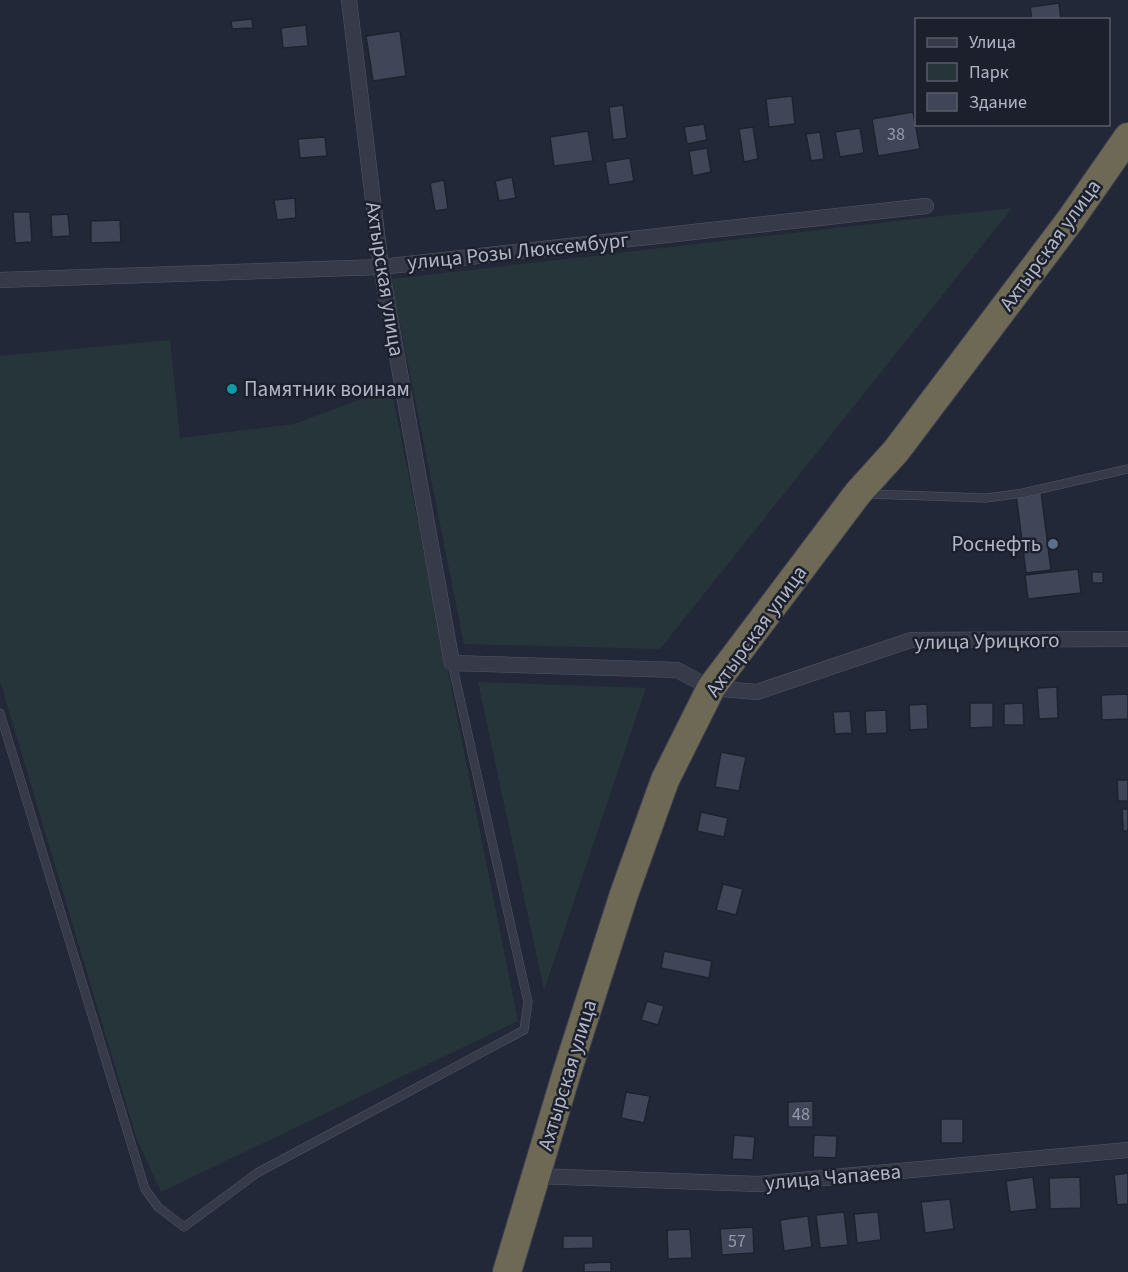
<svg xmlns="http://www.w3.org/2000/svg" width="1128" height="1272" viewBox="0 0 1128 1272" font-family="'Source Sans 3',sans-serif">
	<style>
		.green { fill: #26353a }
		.building { fill: #404558; stroke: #1e222f; stroke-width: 1.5 }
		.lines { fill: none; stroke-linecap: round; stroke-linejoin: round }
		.lane-casing { stroke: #525564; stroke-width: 9 }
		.street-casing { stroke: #525564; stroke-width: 16 }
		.highway-casing { stroke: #3f4250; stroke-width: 30 }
		.lane { stroke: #373b49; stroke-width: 8 }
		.street { stroke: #373b49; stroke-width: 15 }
		.highway { stroke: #6e6954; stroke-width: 28 }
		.culture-dot { fill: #0f9aa8; stroke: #1c202d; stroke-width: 2 }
		.service-dot { fill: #5c6f8a; stroke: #1c202d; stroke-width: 2 }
		.labels { text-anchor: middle; stroke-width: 5; stroke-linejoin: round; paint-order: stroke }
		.number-label { font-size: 18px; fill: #9699aa }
		.street-label { font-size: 21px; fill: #b2b5c5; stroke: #1c202d }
		.poi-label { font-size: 21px; fill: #b2b5c5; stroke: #1c202d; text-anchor: start }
	</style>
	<rect width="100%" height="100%" fill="#232838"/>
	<!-- green -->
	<g class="green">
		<path d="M1012,208L660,649L464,644L391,279Z"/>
		<path d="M170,340L180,438L294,424L391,388L518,1021L161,1192L136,1137L0,681V356Z"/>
		<path d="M478,682L646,688L544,990Z"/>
	</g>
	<!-- building -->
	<g class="building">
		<path d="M1059,3L1061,20H1032L1030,7Z"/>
		<path d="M252,19L253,28L232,29L231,21Z"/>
		<path d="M306,25L308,46L283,48L281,28Z"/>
		<path d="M400,31L406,76L373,81L366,36Z"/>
		<path d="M792,96L795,124L769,127L766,99Z"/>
		<path d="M623,105L627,138L613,140L609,107Z"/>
		<path d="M913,112L920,149L878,156L872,119Z"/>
		<path d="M704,124L707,140L687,144L684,127Z"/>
		<path d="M753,127L758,159L744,162L739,129Z"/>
		<path d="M860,128L864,153L840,157L835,132Z"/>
		<path d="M588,131L593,161L554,166L550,137Z"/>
		<path d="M820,132L824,159L811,161L806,134Z"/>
		<path d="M325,137L327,156L300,158L298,139Z"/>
		<path d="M707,148L711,172L693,176L689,151Z"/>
		<path d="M630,158L634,181L609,185L605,162Z"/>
		<path d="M512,177L516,198L499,201L495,181Z"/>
		<path d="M444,180L448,209L435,211L430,183Z"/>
		<path d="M295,198L296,218L277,220L274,200Z"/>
		<path d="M13,212H30L32,242L15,243Z"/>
		<path d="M68,214L70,236L52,237L51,215Z"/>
		<path d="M120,220L121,242L91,243V221Z"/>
		<path d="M1041,491L1051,570L1026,573L1016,494Z"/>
		<path d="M1078,569L1081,593L1028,599L1025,575Z"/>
		<rect x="1092" y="572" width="11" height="11"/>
		<path d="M1057,687L1058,718L1039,719L1037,688Z"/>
		<path d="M1128,694V719L1102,720L1101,695Z"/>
		<path d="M970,703H993V727L970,728Z"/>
		<path d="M1023,703L1024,725H1004V704Z"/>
		<path d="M927,704L928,729L910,730L909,705Z"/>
		<path d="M886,710L887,733L866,734L865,711Z"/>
		<path d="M850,711L852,733L835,734L833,712Z"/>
		<path d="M721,752L746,757L739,791L715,787Z"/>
		<path d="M1117,780H1128V801H1118Z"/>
		<path d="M1122,809H1128V831H1123Z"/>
		<path d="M701,812L728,818L724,837L697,831Z"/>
		<path d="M723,884L743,889L736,915L716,910Z"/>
		<path d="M664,951L712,961L709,978L661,968Z"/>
		<path d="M647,1001L664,1006L658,1025L641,1020Z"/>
		<path d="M626,1092L650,1096L644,1123L621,1118Z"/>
		<path d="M813,1101V1127H788V1102Z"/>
		<rect x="941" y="1119" width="22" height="24"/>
		<path d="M734,1135L755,1137L753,1160L732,1159Z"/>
		<path d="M814,1135L837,1136L836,1158L813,1157Z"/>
		<path d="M1128,1173V1204L1117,1205L1114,1175Z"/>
		<path d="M1033,1177L1037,1209L1010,1212L1006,1181Z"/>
		<path d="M1080,1177L1081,1208L1050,1209L1049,1178Z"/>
		<path d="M950,1199L954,1229L925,1233L921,1202Z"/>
		<path d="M844,1212L848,1245L820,1248L816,1215Z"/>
		<path d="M878,1212L881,1240L857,1243L854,1214Z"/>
		<path d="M808,1216L812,1247L784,1251L780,1220Z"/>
		<path d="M753,1227L754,1253L722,1255L720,1229Z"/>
		<path d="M690,1229L692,1258L668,1259L667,1230Z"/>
		<path d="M563,1236H593V1248L563,1249Z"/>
		<path d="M611,1262V1272H584V1263Z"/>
	</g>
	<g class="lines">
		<defs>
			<g id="lane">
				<path d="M868,494L986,498L1023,493L1128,469"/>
				<path d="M0,713L145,1189L158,1207L184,1227L257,1173L524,1030L528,1002L452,663"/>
			</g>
			<g id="street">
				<path d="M349,0L381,267L452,663L677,670L711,688L757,692L911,640L1128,639"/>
				<path d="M0,280L381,267L926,206"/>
				<path d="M536,1176L758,1184L1128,1150"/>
			</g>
			<path id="highway" d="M507,1272L566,1075L624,894L665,780L711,688L858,493L896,451L1071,219L1128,137"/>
		</defs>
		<!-- lane casing -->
		<use href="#lane" class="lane-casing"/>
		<!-- street casing -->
		<use href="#street" class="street-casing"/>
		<!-- highway casing -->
		<use href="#highway" class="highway-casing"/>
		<!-- lane -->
		<use href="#lane" class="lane"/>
		<!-- street -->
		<use href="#street" class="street"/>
		<!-- highway -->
		<use href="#highway" class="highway"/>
	</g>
	<!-- markers -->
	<circle class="culture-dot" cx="232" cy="389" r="6"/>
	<circle class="service-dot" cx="1053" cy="544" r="6"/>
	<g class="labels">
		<!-- number labels -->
		<g class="number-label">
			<text x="896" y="140">38</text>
			<text x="801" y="1120">48</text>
			<text x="737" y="1247">57</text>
		</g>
		<!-- street labels -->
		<g class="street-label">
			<text transform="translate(1050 245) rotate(-54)" y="7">Ахтырская улица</text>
			<text transform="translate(518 251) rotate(-6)" y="7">улица Розы Люксембург</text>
			<text transform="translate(385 279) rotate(81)" y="7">Ахтырская улица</text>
			<text transform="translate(756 631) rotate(-54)" y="7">Ахтырская улица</text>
			<text transform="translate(987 641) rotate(-1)" y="7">улица Урицкого</text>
			<text transform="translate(567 1075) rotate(-73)" y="7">Ахтырская улица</text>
			<text transform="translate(833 1177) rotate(-5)" y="7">улица Чапаева</text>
		</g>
		<!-- poi labels -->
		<g class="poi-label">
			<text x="244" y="396">Памятник воинам</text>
			<text x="1041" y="551" text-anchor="end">Роснефть</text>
		</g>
	</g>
	<!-- legend -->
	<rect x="915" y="18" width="195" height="108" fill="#1c202d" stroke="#585c6a" stroke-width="1.5"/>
	<rect x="927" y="38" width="30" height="9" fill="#373b49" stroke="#585c6a" stroke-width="1.5"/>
	<text x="969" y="48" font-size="18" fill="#b2b5c5">Улица</text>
	<rect x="927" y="63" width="30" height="18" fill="#26353a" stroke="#585c6a" stroke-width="1.5"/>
	<text x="969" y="78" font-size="18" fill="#b2b5c5">Парк</text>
	<rect x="927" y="93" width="30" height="18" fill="#404558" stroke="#585c6a" stroke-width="1.5"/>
	<text x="969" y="108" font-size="18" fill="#b2b5c5">Здание</text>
</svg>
